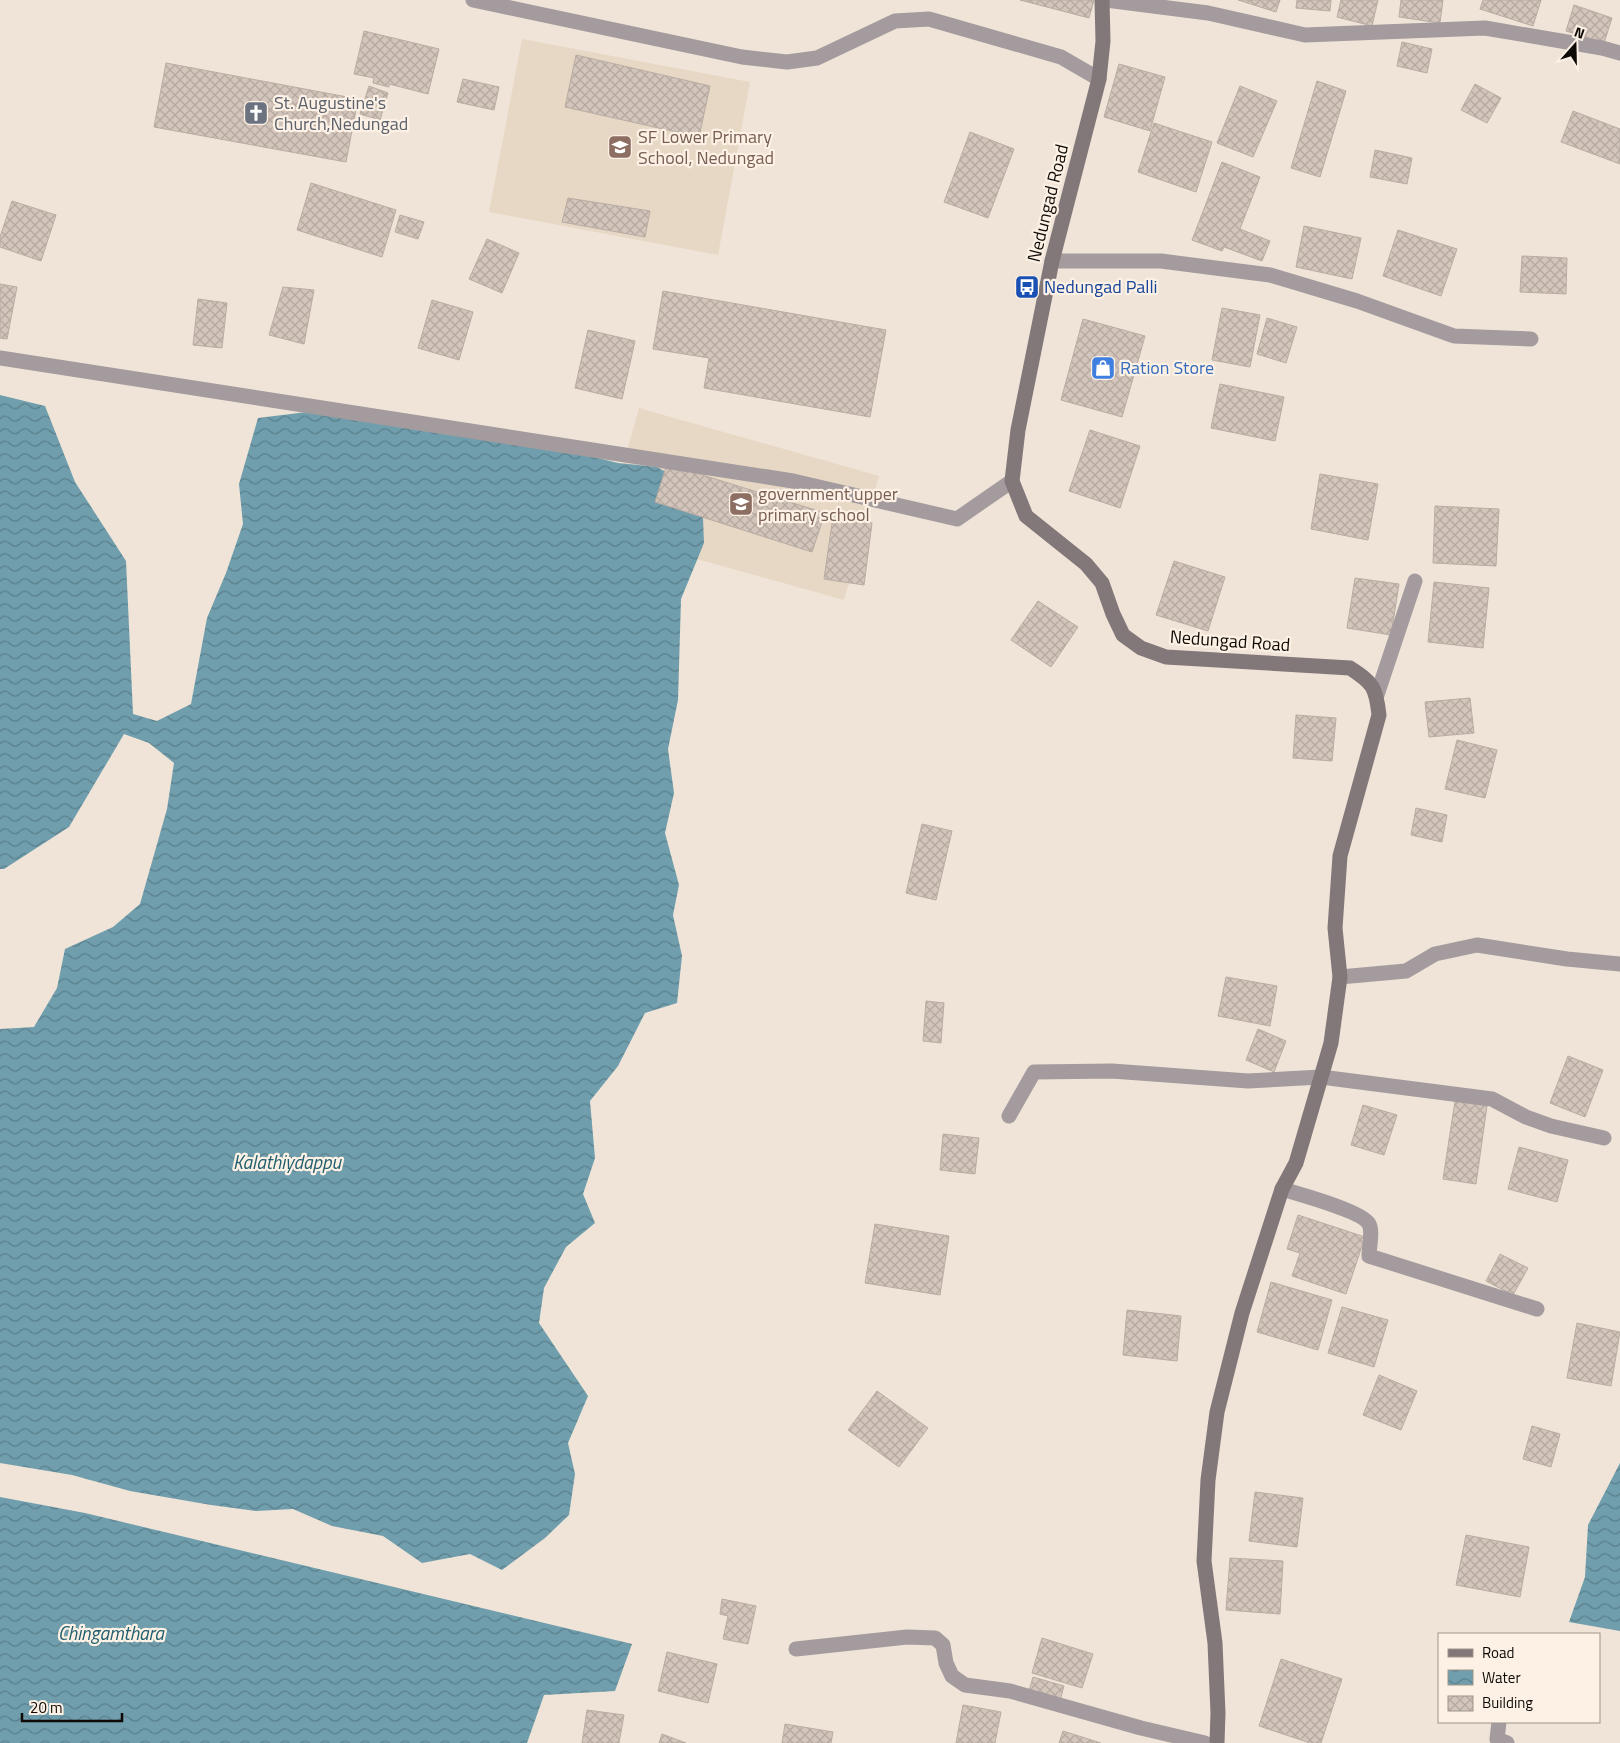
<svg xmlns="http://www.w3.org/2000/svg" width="1620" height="1743" viewBox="0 0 1620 1743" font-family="'Titillium Web',sans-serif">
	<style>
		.built { fill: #e7d8c5 }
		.water { fill: url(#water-waves) }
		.building { fill: url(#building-cross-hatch); stroke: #b9aca2 }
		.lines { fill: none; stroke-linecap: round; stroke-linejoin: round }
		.minor { stroke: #a39b9d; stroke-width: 15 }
		.tertiary { stroke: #a39b9d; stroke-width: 15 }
		.secondary { stroke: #837879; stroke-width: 15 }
		.labels { text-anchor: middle; stroke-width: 4.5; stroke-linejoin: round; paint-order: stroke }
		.worship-label { font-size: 18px; fill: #5b616d; stroke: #fcf1e4; text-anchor: start }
		.education-label { font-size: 18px; fill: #785e54; stroke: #fcf1e4; text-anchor: start }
		.street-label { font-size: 18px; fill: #0e0b07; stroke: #fcf1e4 }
		.transit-label { font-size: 18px; fill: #164399; stroke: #fcf1e4; text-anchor: start }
		.shop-label { font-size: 18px; fill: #366cbe; stroke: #fcf1e4; text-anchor: start }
		.water-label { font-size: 19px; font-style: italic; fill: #215f70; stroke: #fcf1e4 }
	</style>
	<defs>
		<pattern id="water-waves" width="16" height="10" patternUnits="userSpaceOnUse" patternTransform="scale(1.25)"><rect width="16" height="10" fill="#709ead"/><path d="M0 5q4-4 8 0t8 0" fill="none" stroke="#5a7f8b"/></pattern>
		<pattern id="building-cross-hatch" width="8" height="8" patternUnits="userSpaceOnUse" patternTransform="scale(1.25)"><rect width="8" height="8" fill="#d3c5bb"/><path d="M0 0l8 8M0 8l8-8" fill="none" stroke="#b4a89f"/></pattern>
	</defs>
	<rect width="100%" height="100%" fill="#efe4d7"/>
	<!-- built -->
	<g class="built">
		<path d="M522,39L750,82L718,255L489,212Z"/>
		<path d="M639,408L879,476L844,600L604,533Z"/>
	</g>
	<!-- water -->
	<g class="water">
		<path d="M0,395L45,406L75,482L126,561L133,714L157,721L191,704L207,618L226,573L243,524L239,484L258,418L323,410L502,434L618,463L657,467L702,493L704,543L681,599L678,700L668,749L674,793L665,833L679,885L673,915L682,956L677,1003L645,1013L618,1066L590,1101L595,1158L583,1194L595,1223L566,1247L544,1288L539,1323L588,1396L568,1443L575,1474L569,1515L545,1538L502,1570L470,1554L422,1563L383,1536L332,1526L293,1509L256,1511L211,1505L130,1491L72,1475L0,1463V1029L34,1027L57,988L65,949L113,927L140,904L167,809L174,763L149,743L124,734L69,827L4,869H0Z"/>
		<path d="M1620,1463V1631L1569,1622L1585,1577L1588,1525Z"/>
		<path d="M0,1497L85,1513L632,1644L615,1691L544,1695L527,1743H0Z"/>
	</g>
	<!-- building -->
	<g class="building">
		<path d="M1020,0H1094L1089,18Z"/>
		<path d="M1238,0H1280L1276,12Z"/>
		<path d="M1297,0H1331L1330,11L1296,8Z"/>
		<path d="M1341,0H1378L1372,26L1337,17Z"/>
		<path d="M1401,0H1443L1440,23L1399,17Z"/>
		<path d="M1483,0H1541L1533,26L1480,9Z"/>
		<path d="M1574,5L1612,18L1604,43L1566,31Z"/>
		<path d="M364,31L439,49L428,94L389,84V87L373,83L374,78L354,74Z"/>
		<path d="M1402,42L1432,49L1427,73L1397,66Z"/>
		<path d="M576,55L710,86L699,137L565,107Z"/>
		<path d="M166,63L358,99L346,162L154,127Z"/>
		<path d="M1119,64L1165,77L1150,131L1104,117Z"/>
		<path d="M463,79L499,87L494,110L457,102Z"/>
		<path d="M1317,81L1346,91L1320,177L1291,168Z"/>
		<path d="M1475,84L1501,98L1487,123L1461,110Z"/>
		<path d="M369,86L388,93L380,120L360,114Z"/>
		<path d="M1240,86L1277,101L1253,157L1217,143Z"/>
		<path d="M1573,111L1620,129V164L1561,142Z"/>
		<path d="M1154,123L1212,142L1196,192L1138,172Z"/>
		<path d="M970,132L1014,149L988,218L944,202Z"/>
		<path d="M1375,150L1412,158L1407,184L1370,177Z"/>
		<path d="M1222,162L1260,177L1240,229L1270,241L1262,261L1224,247L1222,251L1192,240Z"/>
		<path d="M311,183L396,210L382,257L297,230Z"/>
		<path d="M568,198L650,211L645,237L562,222Z"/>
		<path d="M12,201L56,215L41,261L0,247V237Z"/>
		<path d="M400,215L424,222L418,239L395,232Z"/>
		<path d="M1304,226L1361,238L1352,279L1296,267Z"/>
		<path d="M1398,230L1457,249L1441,296L1383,276Z"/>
		<path d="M487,239L519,253L502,293L469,279Z"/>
		<path d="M1522,256L1567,258L1566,294L1520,292Z"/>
		<path d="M0,284L17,287L7,339L0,338Z"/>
		<path d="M283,287L314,290L304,344L269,335Z"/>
		<path d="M663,291L886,330L870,417L704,388L709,358L653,349Z"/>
		<path d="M198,299L227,303L222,348L193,345Z"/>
		<path d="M432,300L473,312L459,360L418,348Z"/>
		<path d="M1222,308L1260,315L1250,367L1212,360Z"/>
		<path d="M1267,318L1297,327L1286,363L1257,354Z"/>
		<path d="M1083,319L1145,336L1122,417L1061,400Z"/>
		<path d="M588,330L635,341L622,399L575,388Z"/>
		<path d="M1220,384L1284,397L1275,441L1211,428Z"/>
		<path d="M1090,430L1140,446L1120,508L1069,491Z"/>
		<path d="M667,464L825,513L812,552L655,502Z"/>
		<path d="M1320,474L1378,484L1368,540L1311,529Z"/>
		<path d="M1435,506L1499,509L1496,566L1433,563Z"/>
		<path d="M833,517L872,523L864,585L824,579Z"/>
		<path d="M1174,561L1225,577L1208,631L1156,615Z"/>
		<path d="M1355,578L1399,584L1391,635L1347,628Z"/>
		<path d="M1434,582L1489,588L1483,648L1428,642Z"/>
		<path d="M1038,601L1078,627L1051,667L1011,640Z"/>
		<path d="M1470,698L1474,733L1429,737L1425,702Z"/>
		<path d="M1296,715L1336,718L1332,761L1293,758Z"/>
		<path d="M1457,740L1497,750L1485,798L1445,789Z"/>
		<path d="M1416,808L1447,815L1442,842L1411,835Z"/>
		<path d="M922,824L952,831L936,900L906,893Z"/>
		<path d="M1226,977L1277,986L1270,1026L1218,1016Z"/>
		<path d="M926,1001L944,1003L941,1043L923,1041Z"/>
		<path d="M1258,1029L1286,1041L1274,1072L1246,1060Z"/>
		<path d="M1568,1056L1603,1070L1585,1117L1550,1103Z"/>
		<path d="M1455,1101L1487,1106L1476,1184L1443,1179Z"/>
		<path d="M1363,1105L1397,1115L1384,1155L1351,1145Z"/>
		<path d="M943,1134L979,1138L975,1174L940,1170Z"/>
		<path d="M1519,1147L1568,1160L1557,1202L1508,1189Z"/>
		<path d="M1298,1215L1365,1237L1346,1294L1292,1276L1300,1253L1287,1249Z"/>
		<path d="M875,1224L949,1236L940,1295L865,1283Z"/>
		<path d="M1500,1254L1528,1268L1513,1295L1486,1281Z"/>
		<path d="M1271,1282L1332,1300L1318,1350L1257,1332Z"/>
		<path d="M1342,1307L1388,1320L1374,1367L1328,1353Z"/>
		<path d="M1127,1310L1181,1316L1177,1361L1123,1355Z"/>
		<path d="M1577,1323L1620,1332L1611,1386L1567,1378Z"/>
		<path d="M1379,1375L1417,1391L1401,1430L1363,1415Z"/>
		<path d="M877,1391L928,1428L899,1467L848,1430Z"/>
		<path d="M1532,1426L1560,1434L1551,1467L1523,1459Z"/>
		<path d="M1255,1492L1303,1498L1297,1547L1249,1541Z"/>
		<path d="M1466,1535L1529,1547L1520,1597L1456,1585Z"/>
		<path d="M1230,1558L1283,1561L1280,1614L1226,1610Z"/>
		<path d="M722,1599L756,1606L748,1644L723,1639L728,1616L720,1614Z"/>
		<path d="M1042,1638L1093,1654L1082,1688L1032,1673Z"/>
		<path d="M667,1652L717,1664L708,1703L658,1691Z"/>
		<path d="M1281,1659L1342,1679L1321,1743H1310L1259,1726Z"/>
		<path d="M1033,1677L1064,1686L1059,1704L1028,1694Z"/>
		<path d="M963,1705L1001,1712L995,1743H956Z"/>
		<path d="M587,1710L624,1715L619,1743H582Z"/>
		<path d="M785,1724L833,1732L831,1743H782Z"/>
		<path d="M1063,1731L1101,1743H1059Z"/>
		<path d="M662,1734L686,1743H659Z"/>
	</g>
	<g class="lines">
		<!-- minor -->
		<g class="minor">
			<path d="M1106,0L1208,13L1305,35L1485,28L1602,48L1620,53"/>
			<path d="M1052,261H1161L1270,275L1357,301L1454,336L1531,339"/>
			<path d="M0,358L793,481L957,519L1012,481"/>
			<path d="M1377,695L1415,581"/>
			<path d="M1340,977L1406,971L1435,954L1477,945L1567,959L1620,964"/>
			<path d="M1009,1116L1034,1072L1112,1071L1248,1081L1321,1077L1492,1099L1526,1117L1551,1126L1604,1138"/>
			<path d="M1282,1189C1298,1194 1362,1211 1369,1224C1373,1232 1369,1247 1369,1256L1537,1309"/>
			<path d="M796,1649L907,1637L935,1638L943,1645L946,1663L952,1676L965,1685L1010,1691L1141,1728L1205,1743"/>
			<path d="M1499,1722L1497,1739L1507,1743"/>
		</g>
		<!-- tertiary -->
		<path class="tertiary" d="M473,0L742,57L787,62L817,58L895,21L929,19L1061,57L1099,79"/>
		<!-- secondary -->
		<path class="secondary" d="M1102,0L1103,41L1099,79L1052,261L1018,430L1012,481L1026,516L1086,564L1102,583L1113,614L1123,635L1141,648L1166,657L1350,668C1373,683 1376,687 1379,715L1340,856L1335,928L1340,977L1331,1043L1296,1163L1282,1189L1242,1313L1217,1412L1208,1480L1204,1561L1215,1643L1218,1713L1217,1743"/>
	</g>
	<!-- icons -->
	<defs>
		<symbol id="church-square" viewBox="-11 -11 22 22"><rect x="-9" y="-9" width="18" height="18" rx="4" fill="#6b7280" stroke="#fcf1e4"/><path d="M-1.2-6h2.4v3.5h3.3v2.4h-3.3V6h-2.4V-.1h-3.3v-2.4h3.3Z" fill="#fff"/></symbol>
		<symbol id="school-square" viewBox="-11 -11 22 22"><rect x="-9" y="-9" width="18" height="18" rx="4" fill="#8d6e63" stroke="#fcf1e4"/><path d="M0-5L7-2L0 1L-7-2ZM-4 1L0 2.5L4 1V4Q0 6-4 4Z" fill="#fff"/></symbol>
		<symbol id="bus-square" viewBox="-11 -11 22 22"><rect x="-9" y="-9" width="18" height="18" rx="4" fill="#1a4fb4" stroke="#fcf1e4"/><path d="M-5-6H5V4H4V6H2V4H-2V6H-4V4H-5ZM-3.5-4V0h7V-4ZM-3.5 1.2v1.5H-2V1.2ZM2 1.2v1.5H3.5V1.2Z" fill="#fff"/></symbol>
		<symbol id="shop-square" viewBox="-11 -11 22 22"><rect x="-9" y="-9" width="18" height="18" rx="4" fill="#3f7fe0" stroke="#fcf1e4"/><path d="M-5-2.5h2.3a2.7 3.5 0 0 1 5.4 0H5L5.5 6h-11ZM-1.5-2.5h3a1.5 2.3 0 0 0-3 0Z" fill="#fff"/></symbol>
	</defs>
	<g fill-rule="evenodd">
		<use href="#church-square" x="242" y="99" width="28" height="28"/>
		<use href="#school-square" x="606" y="133" width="28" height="28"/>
		<use href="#bus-square" x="1013" y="273" width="28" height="28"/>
		<use href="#shop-square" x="1089" y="354" width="28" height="28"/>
		<use href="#school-square" x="727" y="490" width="28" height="28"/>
	</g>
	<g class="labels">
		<!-- worship labels -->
		<g class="worship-label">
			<text x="274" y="109">St. Augustine's<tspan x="274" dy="21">Church,Nedungad</tspan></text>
		</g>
		<!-- education labels -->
		<g class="education-label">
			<text x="638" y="143">SF Lower Primary<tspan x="638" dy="21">School, Nedungad</tspan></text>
			<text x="758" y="500">government upper<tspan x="758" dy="21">primary school</tspan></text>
		</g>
		<!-- street labels -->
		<g class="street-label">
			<text transform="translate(1048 203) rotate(-76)" y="6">Nedungad Road</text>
			<text transform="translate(1230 641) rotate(4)" y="6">Nedungad Road</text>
		</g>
		<!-- transit labels -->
		<g class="transit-label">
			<text x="1044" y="293">Nedungad Palli</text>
		</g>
		<!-- shop labels -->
		<g class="shop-label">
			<text x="1120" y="374">Ration Store</text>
		</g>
		<!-- water labels -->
		<g class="water-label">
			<text x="287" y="1169">Kalathiydappu</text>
			<text x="111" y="1640">Chingamthara</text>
		</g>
	</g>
	<!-- legend -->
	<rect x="1438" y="1633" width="162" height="90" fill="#fcf1e4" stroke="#9d958c"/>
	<rect x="1448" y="1649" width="25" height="8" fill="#837879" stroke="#9d958c"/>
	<text x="1482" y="1658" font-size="15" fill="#0e0b07">Road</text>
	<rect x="1448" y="1670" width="25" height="15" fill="url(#water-waves)" stroke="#9d958c"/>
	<text x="1482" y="1683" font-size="15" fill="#0e0b07">Water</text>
	<rect x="1448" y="1696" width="25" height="15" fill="url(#building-cross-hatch)" stroke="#9d958c"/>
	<text x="1482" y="1708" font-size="15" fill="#0e0b07">Building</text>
	<!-- north arrow -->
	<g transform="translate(1575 45) rotate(20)" stroke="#fcf1e4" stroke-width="4" paint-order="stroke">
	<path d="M0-4L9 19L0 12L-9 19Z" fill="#0e0b07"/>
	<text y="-8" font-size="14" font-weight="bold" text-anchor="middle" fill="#0e0b07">N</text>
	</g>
	<!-- scale -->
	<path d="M22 1713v8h100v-8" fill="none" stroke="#0e0b07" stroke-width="2.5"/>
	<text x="30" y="1713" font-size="15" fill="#0e0b07" stroke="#fcf1e4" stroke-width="4" paint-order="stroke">20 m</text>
</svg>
